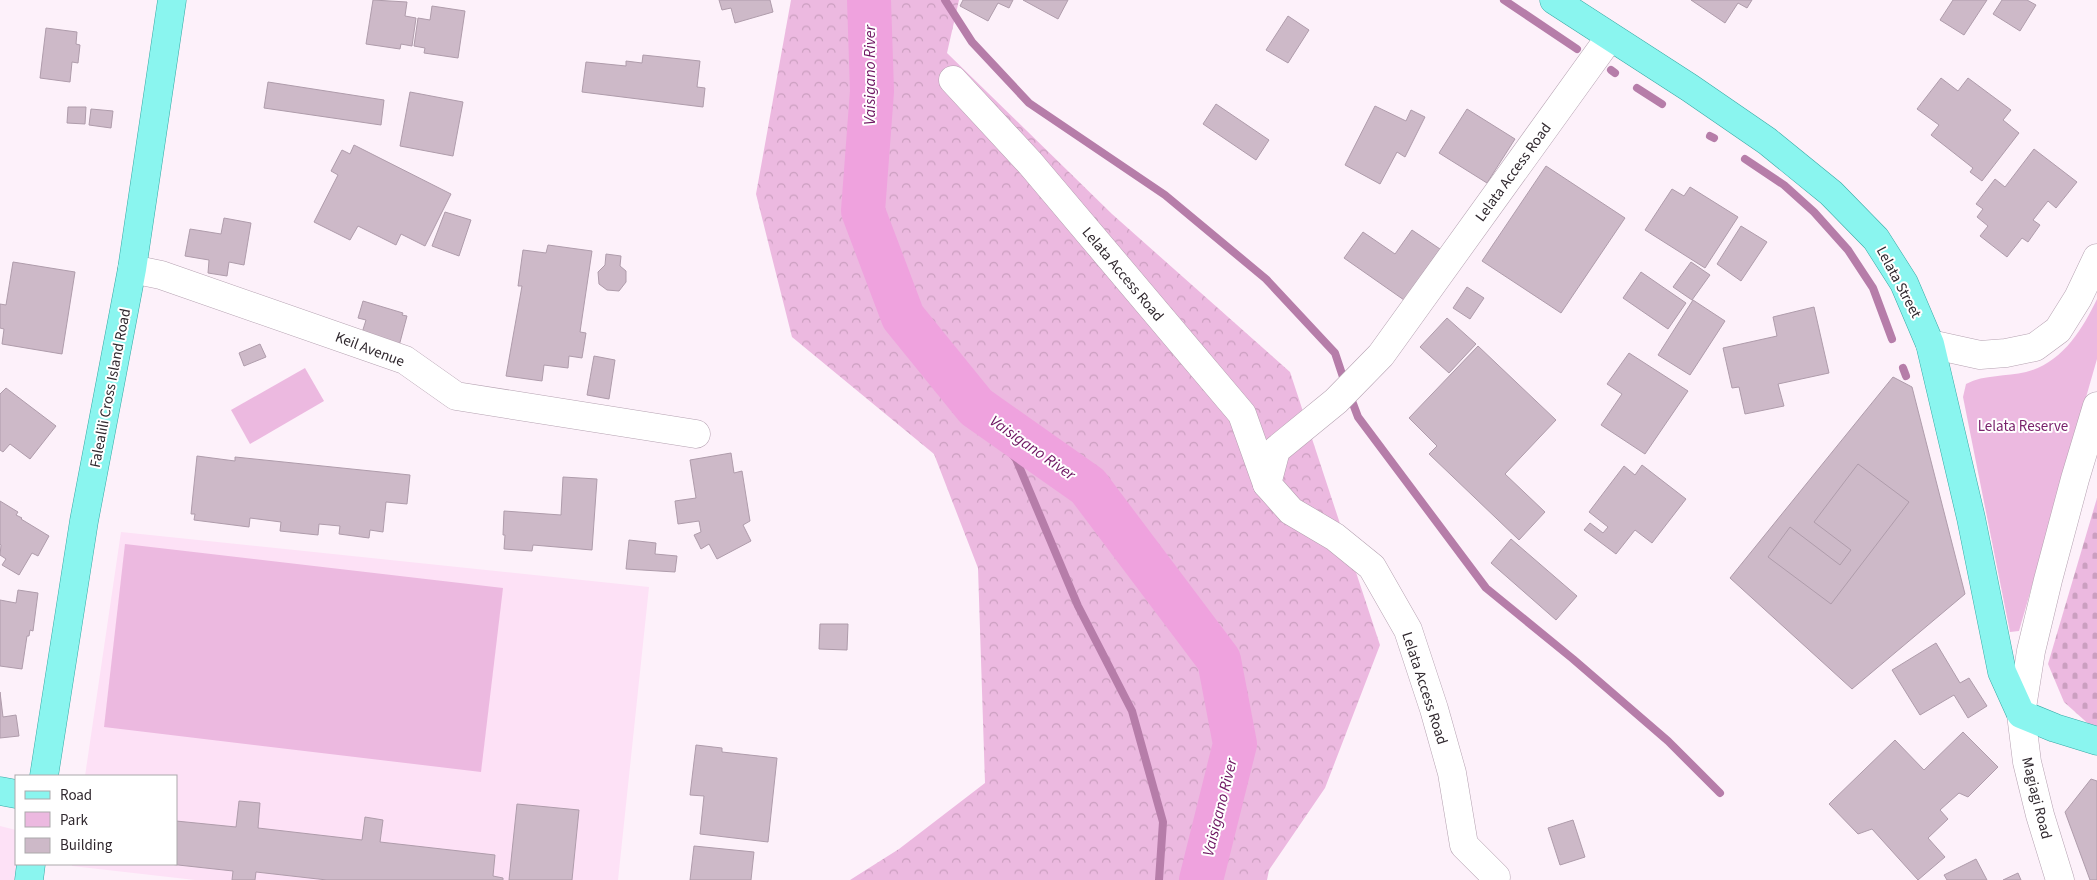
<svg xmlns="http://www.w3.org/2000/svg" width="2097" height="880" viewBox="0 0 2097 880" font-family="'Source Sans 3',sans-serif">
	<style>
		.built { fill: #fde1f6 }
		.forest { fill: url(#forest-crowns) }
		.cemetery { fill: url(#cemetery-stones) }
		.park { fill: #ecb9e0 }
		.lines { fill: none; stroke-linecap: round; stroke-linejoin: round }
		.stream { stroke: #b67da9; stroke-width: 8 }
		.river { stroke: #efa2de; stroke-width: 44 }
		.building { fill: #cdb9c8; stroke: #af9cab }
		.minor-casing { stroke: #b5a2b1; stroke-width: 29 }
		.major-casing { stroke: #38a9a5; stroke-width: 29 }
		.minor { stroke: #fff; stroke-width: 28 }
		.major { stroke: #8af5ef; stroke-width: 28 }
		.labels { text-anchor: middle; stroke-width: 4; stroke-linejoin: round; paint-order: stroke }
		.street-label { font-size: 15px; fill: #30282e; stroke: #fff }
		.park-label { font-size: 15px; fill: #79226c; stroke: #fff }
		.water-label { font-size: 16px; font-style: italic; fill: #6d1561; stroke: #fff }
	</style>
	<defs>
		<pattern id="forest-crowns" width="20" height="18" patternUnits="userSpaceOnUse" patternTransform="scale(1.25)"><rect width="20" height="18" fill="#ecb9e0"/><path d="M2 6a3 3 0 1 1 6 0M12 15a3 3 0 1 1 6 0" fill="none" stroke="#cb9fc0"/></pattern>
		<pattern id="cemetery-stones" width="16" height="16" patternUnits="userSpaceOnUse" patternTransform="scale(1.25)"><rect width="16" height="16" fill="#ecb9e0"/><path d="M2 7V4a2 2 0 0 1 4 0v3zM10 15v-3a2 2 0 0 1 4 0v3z" fill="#cb9fc0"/></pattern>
	</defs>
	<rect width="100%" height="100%" fill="#fdf1fa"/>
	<!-- built -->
	<g class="built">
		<path d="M121,532L649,587L618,880H195L72,866V864H176V776H85Z"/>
		<path d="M0,826L16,830V864H23L20,880H0Z"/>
	</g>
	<!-- forest -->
	<path class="forest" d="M791,0H959L947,53L1112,214L1290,372L1380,645L1325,788L1269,870L1267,880H850L899,849L985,783L978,568L934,454L792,337L756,194Z"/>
	<!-- cemetery -->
	<path class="cemetery" d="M2097,498V729L2093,728L2064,702L2048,664Z"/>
	<!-- park -->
	<g class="park">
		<path d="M2097,299V359L2019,631L2010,632L1963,397L1966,384C1985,374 2006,377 2026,372C2062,363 2082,330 2097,299Z"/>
		<path d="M305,368L324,401L250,444L231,410Z"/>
		<path d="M125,544L503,588L481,772L104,727Z"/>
	</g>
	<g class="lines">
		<!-- stream -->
		<g class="stream">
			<path d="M945,0L972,42L1029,103L1165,195L1266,279L1335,353L1345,383"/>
			<path d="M1504,0L1577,49"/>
			<path d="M1611,70L1615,73"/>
			<path d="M1637,88L1662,104"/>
			<path d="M1710,136L1714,138"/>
			<path d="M1745,159L1784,185L1814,212L1848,250L1873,288L1892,339"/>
			<path d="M1903,368L1906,376"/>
			<path d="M1349,393L1358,417L1486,588L1573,659L1668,741L1720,793"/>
			<path d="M976,407L1016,459L1078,606L1132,711L1163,822L1159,880"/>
		</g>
		<!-- river -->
		<path class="river" d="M869,0L872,91L863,211L903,317L976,407L1088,486L1219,660L1235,744L1201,880"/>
	</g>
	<!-- building -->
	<g class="building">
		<path d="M373,0L407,2L405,16L416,18L412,46L401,44L400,49L366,44Z"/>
		<path d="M719,0H770L773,12L735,23L731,8L722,10Z"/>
		<path d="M963,0H1013L1009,8L998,3L988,21L960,6Z"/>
		<path d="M1023,0H1068L1058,19Z"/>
		<path d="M1691,0H1752L1747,8L1738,3L1725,23Z"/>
		<path d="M1953,0H1987L1964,35L1940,20Z"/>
		<path d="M2002,0H2027L2036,5L2020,31L1993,14Z"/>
		<path d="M432,6L465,11L458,58L424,53L425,48L414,46L418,18L430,20Z"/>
		<path d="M1288,16L1309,30L1288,63L1266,50Z"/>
		<path d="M46,28L77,32L76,44L80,45L78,63L72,62L70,82L40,78Z"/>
		<path d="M643,55L700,61L697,87L705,88L703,107L582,92L586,62L626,66V61L642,63Z"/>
		<path d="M1941,78L1958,91L1968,78L2011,110L2003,120L2019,133L1982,181L1970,172L1973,168L1931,135L1939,125L1917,109Z"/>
		<path d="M268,82L384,100L381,125L264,108Z"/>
		<path d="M410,92L463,102L453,156L400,146Z"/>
		<path d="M1216,104L1269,140L1256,160L1203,124Z"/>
		<path d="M1375,106L1406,121L1411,110L1425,117L1405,157L1397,152L1380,184L1345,165Z"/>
		<path d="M68,107H86L85,124L67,123Z"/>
		<path d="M91,109L113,111L111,128L89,125Z"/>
		<path d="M1467,109L1515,139L1487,183L1439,153Z"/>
		<path d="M354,145L451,194L425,246L401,234L396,245L358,226L350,240L314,222L338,175L331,171L342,150L350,154Z"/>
		<path d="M2034,149L2077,182L2056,208L2048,201L2033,220L2040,225L2028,242L2022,238L2007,257L1980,236L1988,226L1977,217L1983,209L1976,204L1995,179L2005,187Z"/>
		<path d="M1546,166L1625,218L1561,313L1482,261Z"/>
		<path d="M1690,187L1738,217L1705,268L1645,230L1672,189L1684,196Z"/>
		<path d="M445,212L471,220L459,256L432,246Z"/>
		<path d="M224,218L251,223L244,265L229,262L227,276L208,273L209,260L185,256L190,229L221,234Z"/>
		<path d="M1741,226L1767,242L1741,281L1717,264Z"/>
		<path d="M1412,230L1440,249L1404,300L1344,258L1363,232L1395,254Z"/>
		<path d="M548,245L592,251L580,332L586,333L582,358L569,356L568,368L544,365L542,381L506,376L522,286H518L523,250L546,253Z"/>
		<path d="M606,254L621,256L620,266L626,271V282L619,291L607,290L599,284L598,272L605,265Z"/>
		<path d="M13,262L75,272L62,354L2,344L4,329L0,328V304L6,305Z"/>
		<path d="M1691,262L1710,275L1692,300L1673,287Z"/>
		<path d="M1641,272L1686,303L1668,329L1623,298Z"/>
		<path d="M1467,287L1484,298L1470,319L1453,308Z"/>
		<path d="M1693,300L1725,321L1690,375L1658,355Z"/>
		<path d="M363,301L403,313L402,315L407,316L399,346L361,336L366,320L358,318Z"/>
		<path d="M1814,307L1829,373L1778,384L1784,406L1745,414L1739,387L1732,388L1723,348L1777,336L1773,317Z"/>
		<path d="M1447,318L1476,344L1449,373L1420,347Z"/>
		<path d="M260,344L266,357L244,366L239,353Z"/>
		<path d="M1478,346L1556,420L1505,474L1545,512L1519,540L1429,454L1437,446L1409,418Z"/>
		<path d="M1629,353L1688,391L1645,454L1601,425L1622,394L1607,384Z"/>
		<path d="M594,356L615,360L609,399L587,395Z"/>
		<path d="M1893,377L1912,387L1965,594L1852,689L1730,578Z"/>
		<path d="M6,388L56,426L30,459L10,444L3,452L0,450V394Z"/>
		<path d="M731,453L734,473L742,471L750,521L743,525L751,541L717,559L709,544L701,549L694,535L701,532L699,521L678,524L675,501L696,498L690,460Z"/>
		<path d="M197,456L235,461V457L410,475L407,504L386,502L383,532L370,530L369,538L339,534L340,526L319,524L318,535L280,531L281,522L250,518L249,527L194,520L195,514H191Z"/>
		<path d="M1858,464L1909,502L1831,604L1768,557L1790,527L1840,565L1851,550L1814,522Z"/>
		<path d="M1642,465L1686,499L1652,543L1635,530L1616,554L1584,530L1590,523L1603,533L1608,527L1589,512L1624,466L1635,475Z"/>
		<path d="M563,477L597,479L592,550L533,545L532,551L504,549L505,535H503L504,511L561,515Z"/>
		<path d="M0,501L18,512L16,515L22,518L21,519L49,536L38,556L32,553L19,575L2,565L6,559L0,555L1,545L0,544Z"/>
		<path d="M1511,539L1577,596L1556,620L1491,563Z"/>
		<path d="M629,540L656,543L655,554L677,556L675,572L626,569Z"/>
		<path d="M18,590L38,593L33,631L30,630L29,636H27L22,669L0,666V600L16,603Z"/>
		<path d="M820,624H848L847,650L819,649Z"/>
		<path d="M1936,643L1960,683L1969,678L1987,706L1968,718L1954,695L1920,715L1892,670Z"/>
		<path d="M0,692L3,717L16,715L19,736L0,738Z"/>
		<path d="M1963,732L1998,767L1968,797L1959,793L1940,810L1948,819L1928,838L1945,857L1918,880L1872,829L1858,834L1829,804L1895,740L1924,770Z"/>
		<path d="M696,745L722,748V752L777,758L768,842L700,834L704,796L690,795Z"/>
		<path d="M2091,779L2097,781V880H2090L2065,812Z"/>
		<path d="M239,801L260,803L258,828L362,840L365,817L383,820L380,842L495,855L493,876L503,878V880H327L256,872L255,880H232L233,871L169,864H176V821L236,827Z"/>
		<path d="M517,804L579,810L572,880H509Z"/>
		<path d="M1573,820L1585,857L1560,865L1548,828Z"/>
		<path d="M694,846L754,852L751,880H690Z"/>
		<path d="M1976,859L1987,880H1947L1944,875Z"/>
		<path d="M2018,873L2021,880H2003Z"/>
	</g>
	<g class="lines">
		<defs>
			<g id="minor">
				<path d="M953,80L1030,163L1242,414L1267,484"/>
				<path d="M132,269L161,275L405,360L456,396L696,434"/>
				<path d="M1930,344L1980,355L2006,353L2035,347L2058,330L2078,298L2097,258"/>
				<path d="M1496,877L1464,845L1452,773L1434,709L1408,630L1372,567L1335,537L1291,511L1267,484L1276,450L1336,401L1381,355L1610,37"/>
				<path d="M2060,880L2040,815L2027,762L2021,714L2031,651L2048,580L2075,479L2097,406"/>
			</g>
			<g id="major">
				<path d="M1554,0L1690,88L1767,141L1831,193L1876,239L1904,283L1930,344L1971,518L2002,672L2021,714L2055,728L2097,741"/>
				<path d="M44,776L84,521L132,269L172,0"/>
				<path d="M0,791L16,794"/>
				<path d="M29,880L31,864"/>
			</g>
		</defs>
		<!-- minor casing -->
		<use href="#minor" class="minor-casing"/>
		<!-- major casing -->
		<use href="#major" class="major-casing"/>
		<!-- minor -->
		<use href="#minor" class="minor"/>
		<!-- major -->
		<use href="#major" class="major"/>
	</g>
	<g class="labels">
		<!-- street labels -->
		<g class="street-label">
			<text transform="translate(1513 172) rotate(-54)" y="5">Lelata Access Road</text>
			<text transform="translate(1123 274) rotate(50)" y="5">Lelata Access Road</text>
			<text transform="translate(1899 282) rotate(62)" y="5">Lelata Street</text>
			<text transform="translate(370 349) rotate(21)" y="5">Keil Avenue</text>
			<text transform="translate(110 388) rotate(-79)" y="5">Falealili Cross Island Road</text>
			<text transform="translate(1425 688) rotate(72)" y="5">Lelata Access Road</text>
			<text transform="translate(2037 798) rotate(76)" y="5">Magiagi Road</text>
		</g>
		<!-- park labels -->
		<g class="park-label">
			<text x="2023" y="431">Lelata Reserve</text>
		</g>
		<!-- water labels -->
		<g class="water-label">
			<text transform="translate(869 75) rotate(-90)" y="6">Vaisigano River</text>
			<text transform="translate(1033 447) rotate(35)" y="6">Vaisigano River</text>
			<text transform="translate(1219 807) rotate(-76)" y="6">Vaisigano River</text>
		</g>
	</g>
	<!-- legend -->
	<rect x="15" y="775" width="162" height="90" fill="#ffffff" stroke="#aca9ab"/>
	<rect x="25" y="791" width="25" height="8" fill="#8af5ef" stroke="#aca9ab"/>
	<text x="60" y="800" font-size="15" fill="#30282e">Road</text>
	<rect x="25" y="812" width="25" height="15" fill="#ecb9e0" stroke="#aca9ab"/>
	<text x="60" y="825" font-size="15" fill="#30282e">Park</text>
	<rect x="25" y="838" width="25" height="15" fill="#cdb9c8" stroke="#aca9ab"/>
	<text x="60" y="850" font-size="15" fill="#30282e">Building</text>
</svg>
